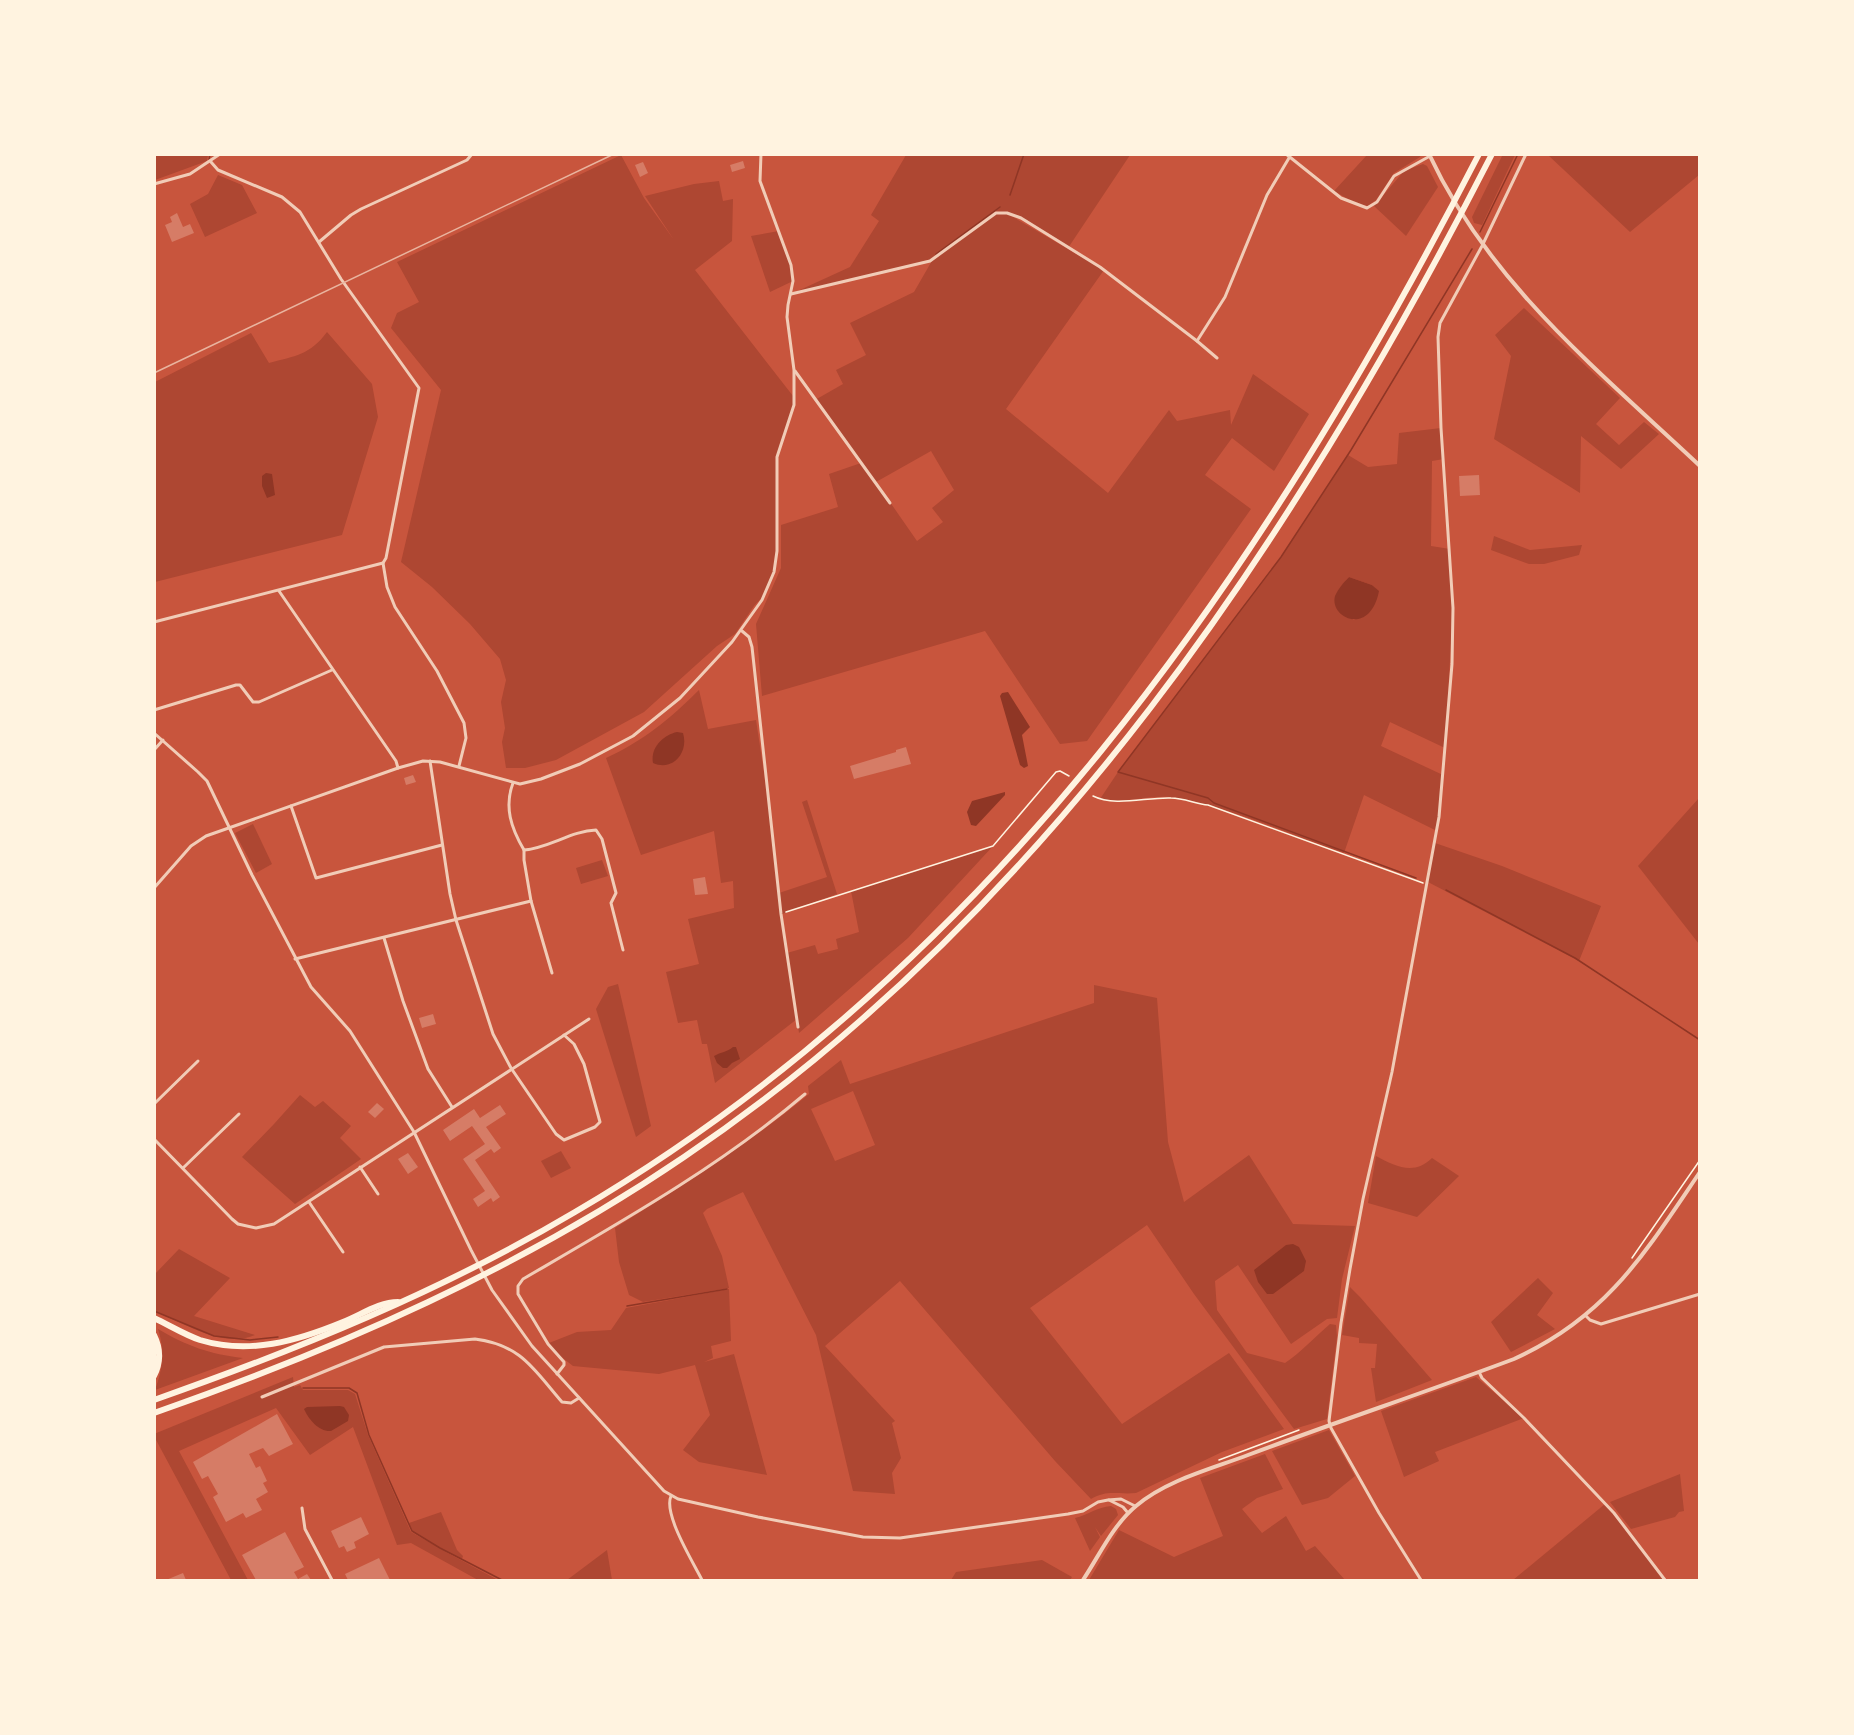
<svg xmlns="http://www.w3.org/2000/svg" width="1854" height="1735" viewBox="0 0 1854 1735" font-family="Literata,serif">
	<style>
		.green { fill: #ae4732; fill-rule: evenodd }
		.water { fill: #8f3625 }
		.lines { fill: none; stroke-linecap: round; stroke-linejoin: round }
		.stream { stroke: #8f3625; stroke-width: 1.5 }
		.building { fill: #d67c66 }
		.path { stroke: #fff3e0; stroke-width: 1.5 }
		.minor { stroke: #f1ccb7; stroke-width: 3 }
		.tertiary { stroke: #f1ccb7; stroke-width: 4 }
		.motorway { stroke: #fff3e0; stroke-width: 6 }
		.rail { stroke: #e9b49f; stroke-width: 1.5 }
	</style>
	<rect width="100%" height="100%" fill="#c8553d"/>
	<!-- green -->
	<g class="green">
		<path d="M1503,154L1515,155L1482,225L1474,223L1472,217Z"/>
		<path d="M154,155L155,154L208,155L207,161L155,180Z"/>
		<path d="M621,155L644,198L674,240L645,196L694,184L719,181L723,201L733,199L732,241L695,270L793,396L794,405L777,457V551L774,572L766,593L754,606L735,634L717,646L644,712L556,760L525,768H506L502,742L505,728L501,702L506,680L500,659L470,624L432,587L401,562L441,390L391,328L397,313L419,302L397,262Z"/>
		<path d="M906,155H1130L1068,248L1021,218L1008,214L1104,270L1006,409L1108,493L1169,410L1177,421L1230,410L1231,425L1253,374L1309,414L1274,471L1232,438L1205,475L1251,509L1087,741L1060,744L985,631L762,696L756,624L781,568V525L838,507L829,474L861,463L815,400L843,384L836,370L866,355L850,323L914,292L933,259L791,294L850,267L879,221L871,215ZM931,451L954,490L932,508L943,522L917,541L876,482Z"/>
		<path d="M1367,155H1421L1420,157L1394,173L1376,200L1368,206L1357,204L1334,191Z"/>
		<path d="M1548,155H1699V175L1630,232Z"/>
		<path d="M1423,164L1427,166L1438,187L1406,236L1374,206L1404,171Z"/>
		<path d="M218,175L242,185L257,213L205,237L190,204L208,194Z"/>
		<path d="M779,231L790,260L793,281L770,292L751,236Z"/>
		<path d="M1524,308L1620,398L1596,424L1619,445L1644,422L1659,434L1621,469L1581,436L1580,493L1494,439L1511,356L1495,335Z"/>
		<path d="M327,332L372,384L378,417L342,535L155,582V382L251,333L269,363C295,356 310,355 327,332Z"/>
		<path d="M1441,428L1444,459L1432,461L1431,546L1450,549L1453,608L1445,748L1390,722L1381,746L1443,775L1437,831L1364,795L1344,853C1289,834 1234,809 1177,798C1152,793 1125,805 1100,799L1118,772L1281,557L1348,455L1368,467L1397,464L1399,433ZM1349,577L1372,585L1378,591L1354,620C1329,608 1331,596 1349,577Z"/>
		<path d="M1494,536L1530,550L1582,545L1579,555L1544,564H1529L1491,550Z"/>
		<path d="M699,690L708,729L756,720L770,812L779,893L827,877L802,802L807,800L837,894L782,914L787,953L815,945L818,954L838,949L836,939L859,932L851,891L993,846L908,938L799,1033L797,1019L715,1083L707,1044H702L697,1020L678,1023L666,972L699,964L688,919L734,908L733,881L721,883L714,831L641,855L606,758C643,741 670,719 699,690Z"/>
		<path d="M1699,798V944L1638,866Z"/>
		<path d="M253,824L272,864L256,873L235,833Z"/>
		<path d="M1435,843L1502,866L1601,906L1579,961L1428,882Z"/>
		<path d="M602,860L608,876L581,884L576,868Z"/>
		<path d="M618,984L651,1126L636,1137L596,1009L608,987Z"/>
		<path d="M1094,985L1157,998L1168,1142L1184,1202L1249,1155L1293,1224L1355,1226L1342,1279L1337,1318L1327,1319L1291,1344L1238,1265L1215,1281L1217,1310L1247,1353L1285,1363C1300,1353 1316,1336 1330,1324L1336,1325L1337,1337L1327,1419L1294,1429L1194,1294L1147,1225L1030,1308L1122,1424L1229,1353L1284,1429L1222,1452L1136,1493C1117,1495 1108,1489 1091,1499L1055,1461L900,1281L825,1346L895,1421L892,1423L901,1458L892,1473L895,1494L853,1491L816,1335L743,1192L707,1209L703,1213L722,1256L729,1288L643,1302L629,1295L619,1262L615,1228C683,1185 747,1145 809,1094L808,1086L841,1060L850,1084L1094,1003ZM853,1091L875,1145L835,1161L811,1109Z"/>
		<path d="M300,1095L315,1107L323,1101L351,1126L340,1138L361,1159L295,1204L242,1157L274,1124Z"/>
		<path d="M561,1151L571,1168L551,1178L541,1161Z"/>
		<path d="M1376,1156C1395,1166 1414,1176 1432,1158L1459,1176L1417,1217L1368,1203Z"/>
		<path d="M179,1249L230,1278L194,1316L255,1335C224,1349 183,1323 155,1311V1274Z"/>
		<path d="M1538,1278L1553,1293L1537,1315L1555,1329L1511,1352L1491,1322Z"/>
		<path d="M1350,1287L1360,1297L1432,1380L1376,1402L1371,1368H1375L1377,1344L1359,1343V1338L1342,1335Z"/>
		<path d="M729,1289L731,1341L711,1346L713,1358L704,1362L734,1354L767,1475L699,1462L683,1450L710,1415L695,1365L659,1374L573,1366L554,1351L549,1343L577,1332L611,1330L626,1308Z"/>
		<path d="M158,1329C187,1346 209,1354 243,1358L155,1390C163,1368 165,1351 158,1329Z"/>
		<path d="M293,1377L294,1387L300,1385L303,1390H348L355,1394L368,1435L411,1532L436,1546L412,1531L409,1523L441,1512L457,1550L463,1556L462,1559L444,1551L498,1580H478L411,1543L397,1545L353,1427L310,1455L276,1408L179,1451L248,1580H231L155,1438L154,1434Z"/>
		<path d="M1476,1377L1524,1418L1435,1452L1439,1461L1404,1477L1381,1411Z"/>
		<path d="M1329,1430L1355,1476L1328,1498L1302,1505L1272,1451Z"/>
		<path d="M1265,1454L1283,1489L1257,1498L1242,1509L1262,1533L1286,1516L1306,1551L1315,1546L1345,1580H1089L1119,1530L1174,1557L1223,1536L1200,1478Z"/>
		<path d="M1680,1474L1684,1511L1679,1512L1675,1517L1631,1529L1610,1502Z"/>
		<path d="M1605,1504L1665,1580H1513Z"/>
		<path d="M1111,1506L1116,1509L1118,1515L1101,1536L1095,1527L1100,1537L1090,1551L1075,1518C1088,1515 1097,1507 1111,1506Z"/>
		<path d="M607,1550L612,1580H567Z"/>
		<path d="M1042,1560L1072,1577L1070,1580H951L956,1572Z"/>
	</g>
	<!-- water -->
	<g class="water">
		<path d="M266,473L272,474L275,495L267,498L262,486V476Z"/>
		<path d="M1349,577L1372,585L1379,591C1370,637 1329,618 1335,596C1338,589 1344,582 1349,577Z"/>
		<path d="M1008,692L1030,727L1022,735L1028,766L1024,768L1020,765L1000,696L1002,693Z"/>
		<path d="M677,732L683,733C689,752 673,772 653,763C650,748 663,735 677,732Z"/>
		<path d="M1005,792V795L976,826L971,825L967,812L972,801Z"/>
		<path d="M733,1047H736L740,1059L732,1063L727,1068H723L717,1063L714,1056C721,1052 727,1052 733,1047Z"/>
		<path d="M1293,1244L1299,1247L1306,1261L1304,1271L1273,1294H1267L1258,1282L1254,1270L1286,1245Z"/>
		<path d="M340,1406L344,1407L349,1415L348,1421L331,1431C319,1432 309,1420 304,1409L307,1407Z"/>
	</g>
	<g class="lines">
		<!-- stream -->
		<g class="stream">
			<path d="M209,160L210,154"/>
			<path d="M1010,195L1024,154"/>
			<path d="M1480,232L1518,154"/>
			<path d="M936,254L1000,207"/>
			<path d="M1416,878L1214,803L1208,798L1118,772L1281,557L1351,450L1472,249"/>
			<path d="M1446,890L1575,958L1700,1040"/>
			<path d="M627,1306L727,1289"/>
			<path d="M154,1311L214,1336L250,1340L278,1337"/>
			<path d="M303,1388H349L357,1393L369,1435L412,1531L440,1548L502,1580"/>
		</g>
	</g>
	<!-- building -->
	<g class="building">
		<path d="M743,161L745,168L732,172L730,165Z"/>
		<path d="M643,162L648,173L640,177L635,165Z"/>
		<path d="M177,213L183,227L190,224L194,233L172,242L165,225L172,222L170,217Z"/>
		<path d="M1479,475L1480,495L1460,496L1459,476Z"/>
		<path d="M906,747L911,764L854,779L850,766L896,752V750Z"/>
		<path d="M413,775L416,782L406,785L404,778Z"/>
		<path d="M705,877L708,894L695,895L693,879Z"/>
		<path d="M433,1014L436,1024L422,1028L419,1018Z"/>
		<path d="M377,1103L384,1109L375,1118L368,1112Z"/>
		<path d="M500,1105L506,1114L486,1127L501,1148L494,1153L491,1149L475,1160L500,1197L493,1202L491,1198L478,1207L473,1199L485,1191L463,1159L485,1144L472,1126L450,1141L443,1130L474,1109L480,1118Z"/>
		<path d="M408,1153L418,1167L408,1174L398,1159Z"/>
		<path d="M277,1414L293,1444L269,1456L263,1448L249,1454L256,1468L260,1466L267,1481L263,1483L268,1492L256,1499L262,1510L246,1518L243,1513L226,1522L213,1497L218,1494L208,1476L202,1479L193,1462Z"/>
		<path d="M361,1517L369,1534L354,1542L356,1548L347,1552L344,1546L339,1548L331,1531Z"/>
		<path d="M285,1532L304,1567L294,1572L298,1579L307,1574L311,1580H256L242,1555Z"/>
		<path d="M379,1558L390,1580H348L345,1574Z"/>
		<path d="M183,1573L186,1580H166Z"/>
	</g>
	<g class="lines">
		<!-- path -->
		<g class="path">
			<path d="M1093,796C1115,807 1146,797 1171,798C1184,798 1196,804 1208,805L1423,883"/>
			<path d="M786,912L993,846L1056,772L1060,771L1069,776"/>
			<path d="M1632,1258L1700,1160"/>
			<path d="M1219,1460L1299,1430"/>
		</g>
		<!-- minor -->
		<g class="minor">
			<path d="M1286,154L1341,198L1367,208L1377,202L1394,176L1430,156"/>
			<path d="M154,184L190,174L220,154"/>
			<path d="M319,242L351,215L361,209L467,160L472,154"/>
			<path d="M791,294L930,261L996,213H1007L1021,218L1100,267L1197,341"/>
			<path d="M1217,358L1197,341L1225,297L1267,195L1289,158"/>
			<path d="M795,371L890,503"/>
			<path d="M383,563L387,587L395,607L437,671L464,723L466,738L459,766"/>
			<path d="M279,591L396,761L398,768"/>
			<path d="M154,622L383,563L386,558L419,388L341,279L300,212L282,197L218,170L211,162"/>
			<path d="M742,631L749,637L752,647L781,914L798,1027"/>
			<path d="M154,710L236,685H240L253,702H259L332,670"/>
			<path d="M154,733L198,772L207,781L252,875L311,987L350,1031L414,1132L471,1250L492,1290L532,1346L664,1491L678,1499L758,1517L863,1537L900,1538L1068,1514L1083,1511L1098,1502L1108,1500L1121,1499L1135,1506"/>
			<path d="M154,750L163,740"/>
			<path d="M430,761L450,894L456,920L493,1034L511,1068L556,1134L564,1140L595,1127L600,1122L584,1064L574,1044L564,1035"/>
			<path d="M513,783C504,807 511,828 524,850C549,848 571,831 596,830L602,839L616,893L611,903L623,950"/>
			<path d="M291,806L316,878L442,845"/>
			<path d="M524,850V860L531,901L552,973"/>
			<path d="M154,888L191,846L206,836L398,768L423,761L440,762L520,784L541,779L580,764L633,736L680,698L732,642L762,600L774,572L777,551V457L794,405V370L787,317L788,305L793,281L791,265L760,181L761,154"/>
			<path d="M384,938L403,1001L428,1069L452,1107"/>
			<path d="M295,959L531,901"/>
			<path d="M154,1104L198,1061"/>
			<path d="M154,1139L232,1219L238,1224L256,1228L274,1224L589,1019"/>
			<path d="M360,1167L378,1194"/>
			<path d="M183,1168L239,1114"/>
			<path d="M309,1202L343,1252"/>
			<path d="M1586,1316L1590,1320L1601,1324L1700,1294"/>
			<path d="M1479,1372L1482,1378L1524,1418L1614,1513L1665,1580"/>
			<path d="M557,1374L564,1365V1362L548,1344L518,1294V1286L523,1279C621,1222 719,1167 805,1094"/>
			<path d="M262,1397L384,1347L475,1339C522,1345 534,1370 562,1402L571,1403L579,1398"/>
			<path d="M671,1496C663,1514 693,1562 702,1580"/>
			<path d="M1109,1500L1123,1507L1128,1513"/>
			<path d="M302,1508L305,1529L332,1580"/>
			<path d="M1421,1580L1379,1513L1331,1428L1329,1421L1341,1323L1350,1269L1363,1199L1392,1072L1439,817L1452,664L1453,608L1441,428L1438,337L1440,323L1482,246L1526,154"/>
		</g>
		<!-- tertiary -->
		<g class="tertiary">
			<path d="M1429,154C1489,283 1599,371 1700,466"/>
			<path d="M1083,1580C1099,1556 1113,1525 1136,1506C1167,1480 1211,1469 1248,1455C1336,1422 1426,1392 1514,1359C1607,1317 1645,1253 1700,1172"/>
		</g>
		<!-- motorway -->
		<g class="motorway">
			<path d="M154,1318C169,1325 185,1335 200,1340C249,1355 297,1341 343,1322C361,1315 379,1302 398,1302"/>
			<path d="M154,1335C161,1349 161,1362 154,1376"/>
			<path d="M154,1400C299,1349 442,1291 575,1212C993,967 1261,577 1479,154"/>
			<path d="M154,1413C340,1348 521,1268 684,1157C1047,912 1295,539 1492,154"/>
		</g>
		<!-- rail -->
		<path class="rail" d="M154,373L614,154"/>
	</g>
	<!-- border -->
	<rect width="1854" height="1735" fill="none" stroke="#fff3e0" stroke-width="312"/>
</svg>
